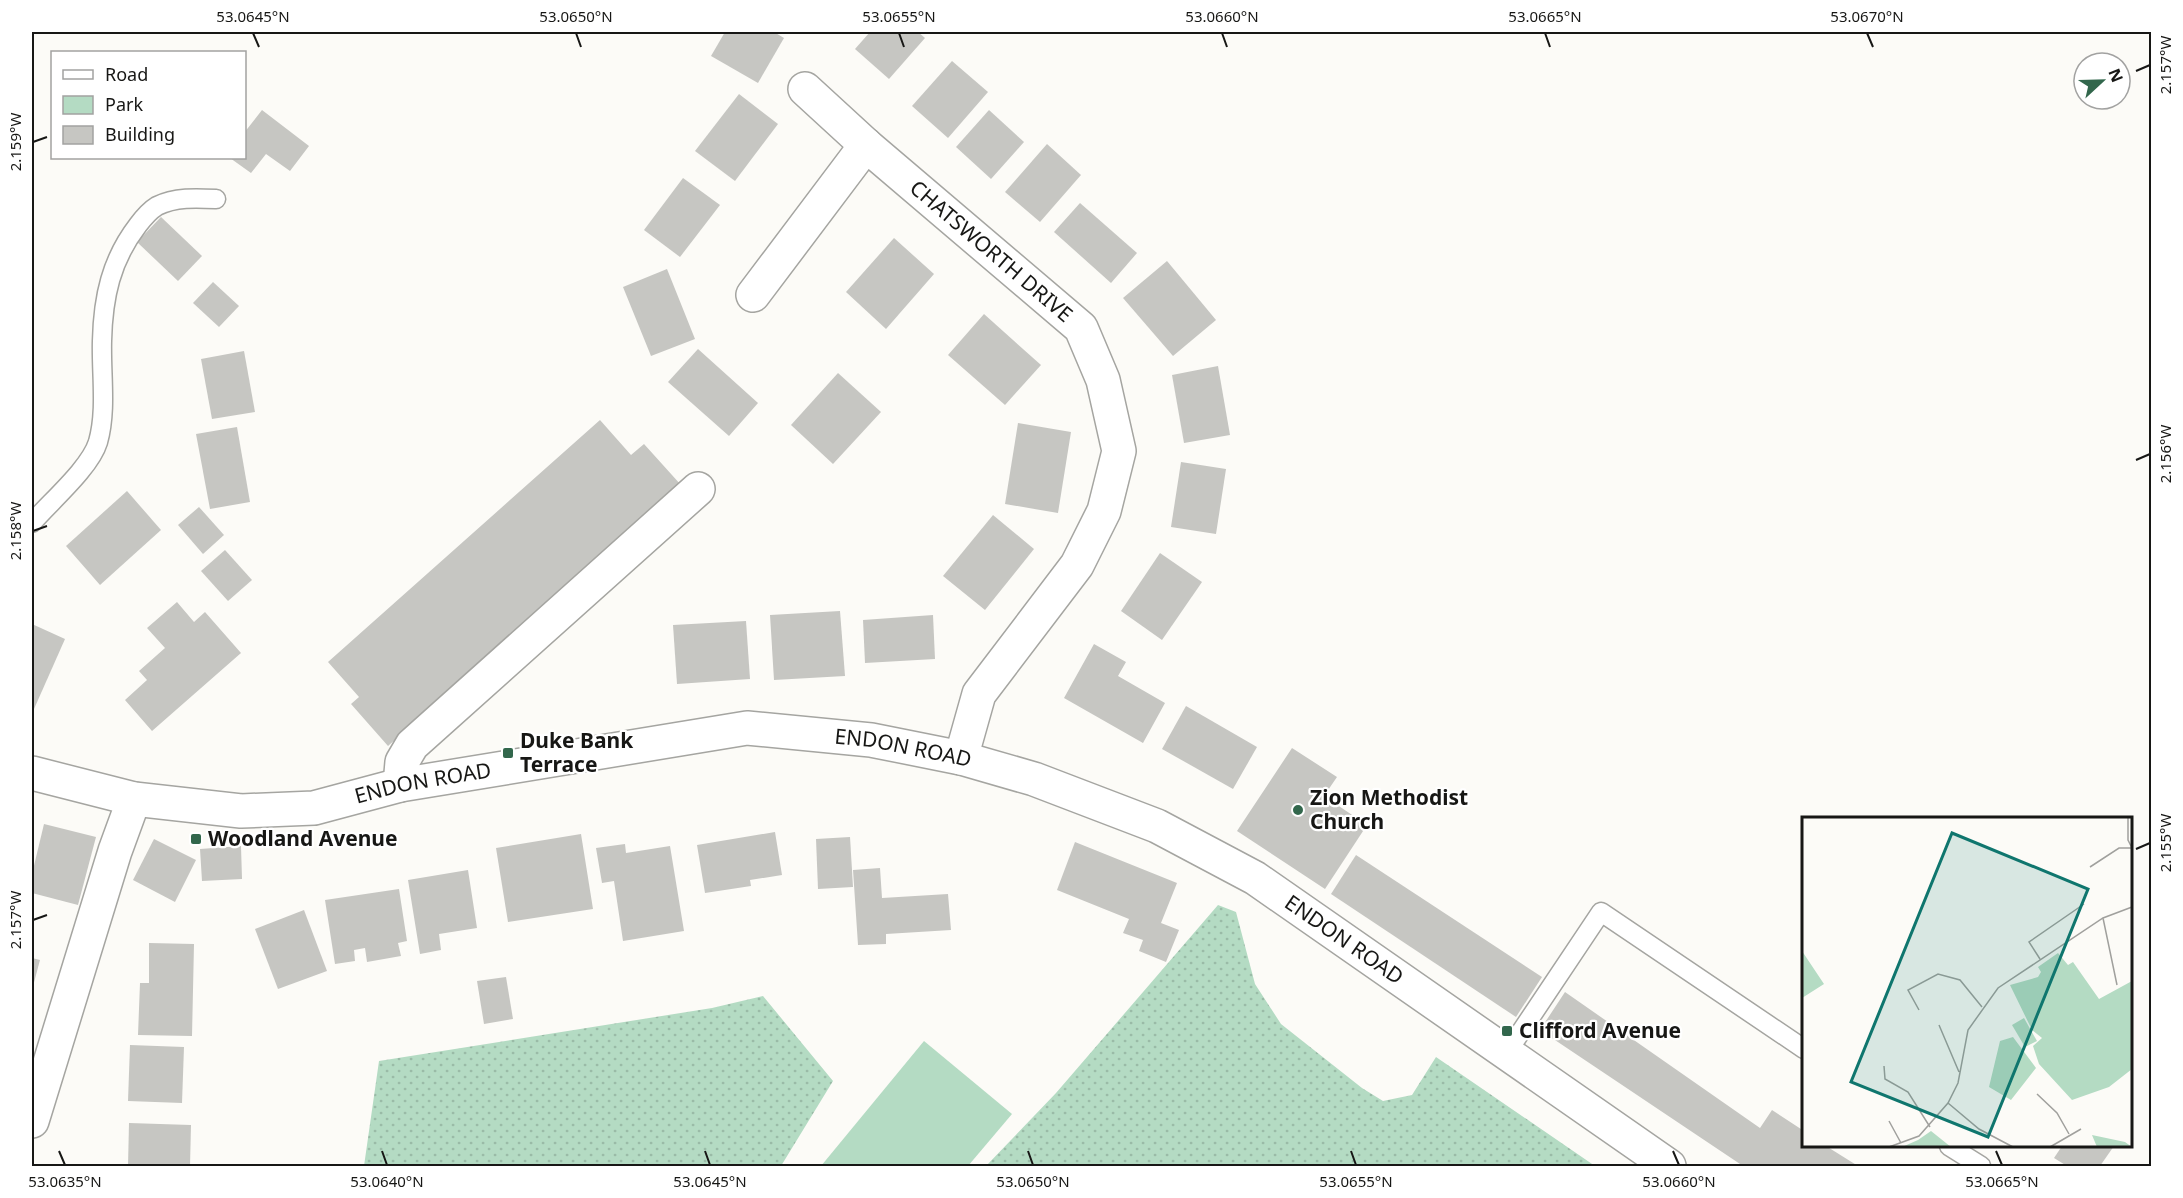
<svg xmlns="http://www.w3.org/2000/svg" width="2183" height="1198" viewBox="0 0 2183 1198" font-family="'Noto Sans',sans-serif">
	<style>
		.grass { fill: url(#grass-dots) }
		.park { fill: #b4dbc3 }
		.building { fill: #c6c6c2 }
		.lines { fill: none; stroke-linecap: round; stroke-linejoin: round }
		.lane-casing { stroke: #a5a5a1; stroke-width: 21 }
		.street-casing { stroke: #a5a5a1; stroke-width: 36 }
		.secondary-casing { stroke: #a5a5a1; stroke-width: 36 }
		.lane { stroke: #fff; stroke-width: 18 }
		.street { stroke: #fff; stroke-width: 33 }
		.secondary { stroke: #fff; stroke-width: 33 }
		.ticks { fill: none; stroke: #171715; stroke-width: 2 }
		.poi-dot { fill: #32674c; stroke: #fff; stroke-width: 2 }
		.labels { text-anchor: middle; stroke-width: 4.5; stroke-linejoin: round; paint-order: stroke }
		.street-label { font-size: 21px; fill: #171715; stroke: #fff }
		.poi-label { font-size: 21px; font-weight: bold; fill: #171715; stroke: #fff; text-anchor: start }
		.inset-road { fill: none; stroke: #a0a09d; stroke-width: 1.5 }
		.view { fill: #0f766e; fill-opacity: 0.15; stroke: #0f766e; stroke-width: 3 }
		.inset-edge { fill: none; stroke: #171715; stroke-width: 3 }
		.neatline { fill: none; stroke: #171715; stroke-width: 2 }
		.ticks-label { font-size: 15px; text-anchor: middle; fill: #171715 }
	</style>
	<defs>
		<pattern id="grass-dots" width="8" height="8" patternUnits="userSpaceOnUse" patternTransform="scale(1.5)"><rect width="8" height="8" fill="#b4dbc3"/><path d="M2 2h.1M6 6h.1" fill="none" stroke="#9abba7" stroke-width="1.8" stroke-linecap="round"/></pattern>
	</defs>
	<rect width="100%" height="100%" fill="#fcfbf7"/>
	<!-- grass -->
	<g class="grass">
		<path d="M1218,905L1236,912L1255,984L1281,1024L1362,1088L1383,1101L1412,1095L1436,1057L1595,1166H986L1056,1093Z"/>
		<path d="M763,996L833,1081L781,1166H364L379,1061L712,1008Z"/>
	</g>
	<!-- park -->
	<path class="park" d="M924,1041L1012,1114L968,1166H821Z"/>
	<!-- building -->
	<g class="building">
		<path d="M725,32H774L784,38L758,83L711,56Z"/>
		<path d="M870,32H918L925,38L889,79L855,49Z"/>
		<path d="M952,61L988,92L948,138L912,106Z"/>
		<path d="M739,94L778,124L735,181L695,151Z"/>
		<path d="M262,110L309,146L290,171L266,154L251,173L230,158H244V133Z"/>
		<path d="M989,110L1024,142L991,179L956,147Z"/>
		<path d="M1047,144L1081,175L1040,222L1005,192Z"/>
		<path d="M683,178L720,205L680,257L644,230Z"/>
		<path d="M1080,203L1137,253L1111,283L1054,232Z"/>
		<path d="M161,217L202,256L178,281L137,242Z"/>
		<path d="M894,238L934,274L886,329L846,292Z"/>
		<path d="M1167,261L1216,320L1173,356L1123,298Z"/>
		<path d="M667,269L695,339L651,356L623,287Z"/>
		<path d="M213,282L239,306L219,327L193,303Z"/>
		<path d="M984,314L1041,365L1005,405L948,355Z"/>
		<path d="M698,349L758,403L729,436L668,382Z"/>
		<path d="M244,351L255,412L212,419L201,359Z"/>
		<path d="M1218,366L1230,435L1184,443L1172,375Z"/>
		<path d="M838,373L881,412L833,464L791,425Z"/>
		<path d="M600,420L631,455L644,444L681,485L388,746L351,704L359,697L328,662Z"/>
		<path d="M1018,423L1071,432L1058,513L1005,504Z"/>
		<path d="M237,427L250,502L210,509L196,434Z"/>
		<path d="M1181,462L1226,469L1216,534L1171,527Z"/>
		<path d="M127,491L161,530L100,585L66,546Z"/>
		<path d="M199,507L224,535L203,554L178,525Z"/>
		<path d="M993,515L1034,549L985,610L943,576Z"/>
		<path d="M225,550L252,580L228,601L201,571Z"/>
		<path d="M1160,553L1202,582L1162,640L1121,611Z"/>
		<path d="M177,602L194,622L205,612L241,653L152,731L125,700L147,680L139,671L165,648L147,628Z"/>
		<path d="M840,611L845,676L774,680L770,615Z"/>
		<path d="M933,615L935,659L865,663L863,620Z"/>
		<path d="M746,621L750,679L677,684L673,625Z"/>
		<path d="M32,624L65,639L34,709H32Z"/>
		<path d="M1094,644L1126,662L1118,676L1165,703L1143,743L1064,698Z"/>
		<path d="M1186,706L1257,747L1233,789L1162,749Z"/>
		<path d="M1292,748L1337,777L1324,796L1367,825L1325,889L1237,831Z"/>
		<path d="M44,824L96,837L78,905L32,893V874Z"/>
		<path d="M775,832L782,875L750,880L751,886L705,893L697,845Z"/>
		<path d="M581,834L593,909L508,922L496,848Z"/>
		<path d="M850,837L853,887L818,889L816,839Z"/>
		<path d="M154,839L196,860L175,902L133,880Z"/>
		<path d="M1075,842L1177,883L1161,923L1179,930L1166,962L1139,951L1143,940L1123,933L1129,919L1057,890Z"/>
		<path d="M625,844L626,853L670,846L684,931L623,941L614,881L602,883L596,848Z"/>
		<path d="M241,846L242,879L202,881L200,849Z"/>
		<path d="M1356,855L1542,977L1516,1017L1331,894Z"/>
		<path d="M880,868L882,898L948,894L951,930L886,934V944L858,945L853,870Z"/>
		<path d="M468,870L477,928L439,934L441,950L420,954L408,880Z"/>
		<path d="M399,889L407,941L398,943L401,956L367,962L365,948L354,950L355,961L335,964L325,900Z"/>
		<path d="M304,910L327,971L278,989L255,929Z"/>
		<path d="M149,943L194,944L192,1036L138,1035L140,983H149Z"/>
		<path d="M32,958L40,960L32,990Z"/>
		<path d="M506,977L513,1019L484,1024L477,981Z"/>
		<path d="M1565,992L1760,1128L1772,1110L1804,1131V1146H1826L1858,1166H1743L1540,1030Z"/>
		<path d="M130,1045L184,1047L182,1103L128,1101Z"/>
		<path d="M129,1123L191,1125L190,1166H128Z"/>
		<path d="M2062,1146H2114L2100,1166H2067L2054,1158Z"/>
	</g>
	<g class="lines">
		<defs>
			<g id="lane">
				<path d="M32,523C51,501 90,468 98,442C107,410 101,374 102,341C103,297 111,260 138,225C144,217 149,211 157,206C175,197 196,198 216,199"/>
				<path d="M1506,1054L1601,912L1804,1049"/>
				<path d="M1949,1146L1981,1166"/>
			</g>
			<g id="street">
				<path d="M805,89L866,145"/>
				<path id="s1" d="M753,295L866,145L1081,328L1103,380L1119,451L1104,511L1077,565L979,694L961,758"/>
				<path d="M400,785L402,762L412,745L698,489"/>
				<path d="M32,1121L115,851L134,799"/>
			</g>
			<g id="secondary">
				<path id="s2" d="M32,773L134,799L241,811L314,808L400,785L747,728L871,740L961,758L1034,779L1157,826L1255,878L1669,1166"/>
			</g>
		</defs>
		<!-- lane casing -->
		<use href="#lane" class="lane-casing"/>
		<!-- street casing -->
		<use href="#street" class="street-casing"/>
		<!-- secondary casing -->
		<use href="#secondary" class="secondary-casing"/>
		<!-- lane -->
		<use href="#lane" class="lane"/>
		<!-- street -->
		<use href="#street" class="street"/>
		<!-- secondary -->
		<use href="#secondary" class="secondary"/>
	</g>
	<!-- ticks -->
	<path class="ticks" d="M253,33L259,47M576,33L581,47M899,33L904,47M1222,33L1227,47M1545,33L1550,47M1867,33L1873,47M2136,71L2150,65M33,142L47,137M2136,460L2150,454M33,531L47,526M2136,849L2150,843M33,920L47,915M59,1151L65,1165M382,1151L387,1165M705,1151L710,1165M1028,1151L1033,1165M1351,1151L1356,1165M1673,1151L1679,1165M1996,1151L2002,1165"/>
	<!-- markers -->
	<g class="poi-dot">
		<rect x="502" y="747" width="12" height="12" rx="3"/>
		<circle cx="1298" cy="810" r="6"/>
		<rect x="190" y="833" width="12" height="12" rx="3"/>
		<rect x="1501" y="1025" width="12" height="12" rx="3"/>
	</g>
	<g class="labels">
		<!-- street labels -->
		<g class="street-label">
			<text dy="7" stroke="none"><textPath href="#s1" startOffset="352">CHATSWORTH DRIVE</textPath></text>
			<text dy="7" stroke="none"><textPath href="#s2" startOffset="884">ENDON ROAD</textPath></text>
			<text dy="7" stroke="none"><textPath href="#s2" startOffset="398">ENDON ROAD</textPath></text>
			<text dy="7" stroke="none"><textPath href="#s2" startOffset="1370">ENDON ROAD</textPath></text>
		</g>
		<!-- poi labels -->
		<g class="poi-label">
			<text x="520" y="748">Duke Bank<tspan x="520" dy="24">Terrace</tspan></text>
			<text x="1310" y="805">Zion Methodist<tspan x="1310" dy="24">Church</tspan></text>
			<text x="208" y="846">Woodland Avenue</text>
			<text x="1519" y="1038">Clifford Avenue</text>
		</g>
	</g>
	<!-- overview -->
	<g transform="translate(1802 817)">
		<rect width="330" height="330" fill="#fcfbf7"/>
		<path d="M0,134L22,167L0,181ZM256,136L266,148L271,145L297,182L330,164V252L307,270L270,283L237,247L231,229L240,221L230,213L208,168L236,160L239,155L236,150ZM211,220L234,251L209,283L187,270L198,224ZM129,314L149,330H100L116,323ZM290,318L323,325L330,330H295Z" fill="#b4dbc3"/>
		<path d="M222,201L235,224L223,230L210,208Z" fill="#b4dbc3"/>
		<path class="inset-road" d="M326,0V23L330,31M288,50L317,31H330M301,101L315,168M238,142L227,125L282,87M117,193L106,173L136,157L158,163L180,190M137,208L157,255M82,249L83,262L106,275L128,310M235,277L255,296L267,317M146,286L177,312L211,330M87,304L99,326M87,330L117,319L146,286L156,266L166,213L196,171L301,101L330,90M248,330L279,312"/>
		<path class="view" d="M150,16L286,72L186,320L49,265Z"/>
		<rect width="330" height="330" class="inset-edge"/>
	</g>
	<!-- border -->
	<rect width="2183" height="1198" fill="none" stroke="#ffffff" stroke-width="66"/>
	<!-- legend -->
	<rect x="51" y="51" width="195" height="108" fill="#ffffff" stroke="#a2a2a1" stroke-width="1.5"/>
	<rect x="63" y="70" width="30" height="9" fill="#ffffff" stroke="#a2a2a1" stroke-width="1.5"/>
	<text x="105" y="81" font-size="18" fill="#171715">Road</text>
	<rect x="63" y="96" width="30" height="18" fill="#b4dbc3" stroke="#a2a2a1" stroke-width="1.5"/>
	<text x="105" y="111" font-size="18" fill="#171715">Park</text>
	<rect x="63" y="126" width="30" height="18" fill="#c6c6c2" stroke="#a2a2a1" stroke-width="1.5"/>
	<text x="105" y="141" font-size="18" fill="#171715">Building</text>
	<!-- north arrow -->
	<g transform="translate(2102 81) rotate(68)"><circle r="28" fill="#ffffff" stroke="#a2a2a1" stroke-width="1.5"/>
	<path d="M0-4.5L10 22L0 15L-10 22Z" fill="#32674c"/>
	<text y="-9" font-size="16" font-weight="bold" text-anchor="middle" fill="#171715">N</text>
	</g>
	<rect x="33" y="33" width="2117" height="1132" class="neatline"/>
	<g class="ticks-label">
		<text x="253" y="22">53.0645°N</text>
		<text x="576" y="22">53.0650°N</text>
		<text x="899" y="22">53.0655°N</text>
		<text x="1222" y="22">53.0660°N</text>
		<text x="1545" y="22">53.0665°N</text>
		<text x="1867" y="22">53.0670°N</text>
		<text transform="translate(2166 65) rotate(-90)" y="5">2.157°W</text>
		<text transform="translate(16 142) rotate(-90)" y="5">2.159°W</text>
		<text transform="translate(2166 454) rotate(-90)" y="5">2.156°W</text>
		<text transform="translate(16 531) rotate(-90)" y="5">2.158°W</text>
		<text transform="translate(2166 843) rotate(-90)" y="5">2.155°W</text>
		<text transform="translate(16 920) rotate(-90)" y="5">2.157°W</text>
		<text x="65" y="1187">53.0635°N</text>
		<text x="387" y="1187">53.0640°N</text>
		<text x="710" y="1187">53.0645°N</text>
		<text x="1033" y="1187">53.0650°N</text>
		<text x="1356" y="1187">53.0655°N</text>
		<text x="1679" y="1187">53.0660°N</text>
		<text x="2002" y="1187">53.0665°N</text>
	</g>
</svg>
